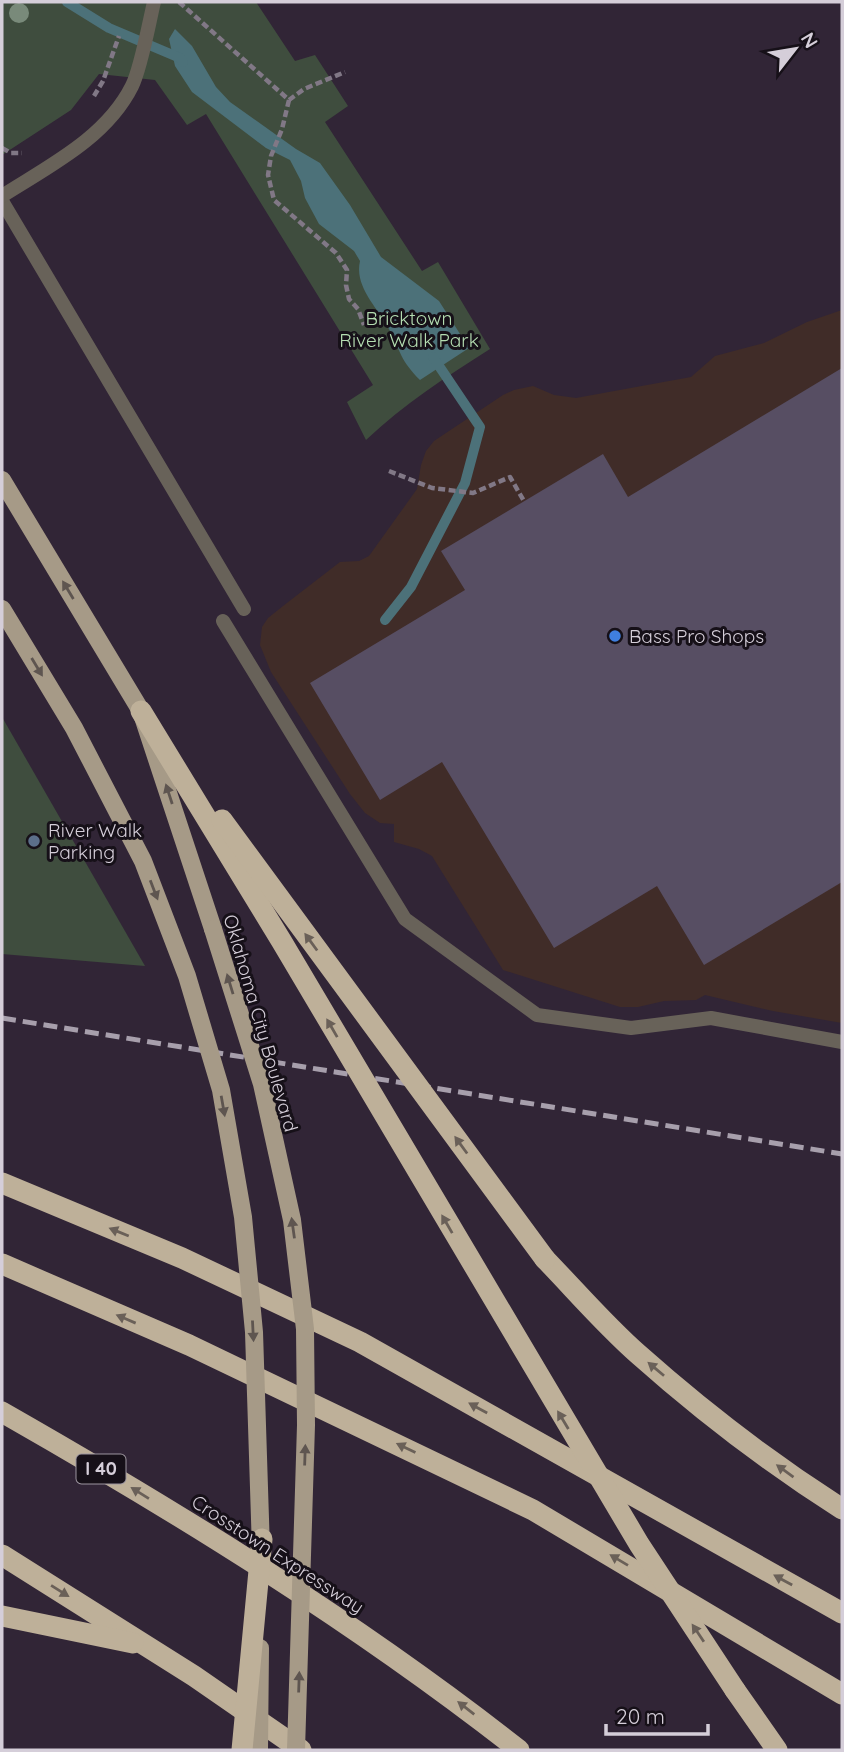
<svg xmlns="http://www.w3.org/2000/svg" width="844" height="1752" viewBox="0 0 844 1752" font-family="Quicksand,sans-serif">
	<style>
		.commercial { fill: #402c28 }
		.green { fill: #3f4d3e }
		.water { fill: #4c7179 }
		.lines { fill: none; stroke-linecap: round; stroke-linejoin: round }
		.stream { stroke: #4c7179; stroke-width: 10 }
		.building { fill: #574e63 }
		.path { stroke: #817886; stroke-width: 4.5; stroke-dasharray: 7 3.5; stroke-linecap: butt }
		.lane { stroke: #686259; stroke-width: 14 }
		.street { stroke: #686259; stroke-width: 14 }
		.primary { stroke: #a69a87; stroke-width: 18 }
		.highway { stroke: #beb099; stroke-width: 21 }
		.rail { stroke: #a79fac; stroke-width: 5; stroke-dasharray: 14 7; stroke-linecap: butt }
		.primary-bridge { stroke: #a69a87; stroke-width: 18 }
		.highway-bridge { stroke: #beb099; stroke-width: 21 }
		.tree { fill: #798a7a }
		.oneway { fill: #5e5550 }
		.oneway2 { fill: #6a6058 }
		.shop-dot { fill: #3f7fe0; stroke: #161018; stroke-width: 2.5 }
		.service-dot { fill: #5c6f8a; stroke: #161018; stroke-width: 2.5 }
		.labels { text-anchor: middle; stroke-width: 6; stroke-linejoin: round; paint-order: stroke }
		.shield { fill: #161018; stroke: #9c959f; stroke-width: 2 }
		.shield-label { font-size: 18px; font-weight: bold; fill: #d5ced9 }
		.park-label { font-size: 19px; fill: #b4ddb1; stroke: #161018 }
		.poi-label { font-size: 19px; fill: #d5ced9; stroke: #161018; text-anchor: start }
		.street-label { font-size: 19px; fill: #d5ced9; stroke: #161018 }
	</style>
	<rect width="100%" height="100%" fill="#312536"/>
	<!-- commercial -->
	<path class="commercial" d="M842,310V1023L773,1011L705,995L696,1000L664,1001L638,1007H620L503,970L432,856L419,849L394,842V824L380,823L365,813L350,794L271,672L260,645L262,627L268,618L283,606L340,562L359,561L369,556L417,489L421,465L426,451L434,441L503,395L514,390L533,386L554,395L576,398L691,377L715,356L764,343L807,322Z"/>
	<!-- green -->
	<g class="green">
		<path d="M2,2H256L295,61L315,55L348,106L325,122L422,271L438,262L490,349C446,377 404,404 366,440L347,402L373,385L206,114L187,125L155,80L99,74L71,110L2,155Z"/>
		<path d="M2,717L145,966L2,954Z"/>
	</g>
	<!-- water -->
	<path class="water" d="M175,29L192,46L216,87L230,102L296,149L320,163L350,205L381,257L439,301L469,348L420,380C400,360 401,352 389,329C378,308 354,287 360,261L354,251L319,224L305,198L301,181L290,160L266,148L192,92L175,66L169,39Z"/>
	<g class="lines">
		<!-- stream -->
		<g class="stream">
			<path d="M67,2L109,28L180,58L183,62"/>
			<path d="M385,620L411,587L465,483L480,427L433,357"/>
		</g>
	</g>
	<!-- building -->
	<path class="building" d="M842,368V882L704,965L657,886L554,948L442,762L380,800L310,683L465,590L441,551L603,454L628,497Z"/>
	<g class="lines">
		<!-- path -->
		<g class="path">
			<path d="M179,2L289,100L304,89L345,72"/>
			<path d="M94,96L103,81L119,36"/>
			<path d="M289,100L282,129L271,156L268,175L274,200L336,253L347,270L346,285L349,299L358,309L364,325"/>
			<path d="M2,148L11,153H22"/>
			<path d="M389,471L432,488L473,493L510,477L524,501"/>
		</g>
		<!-- lane -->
		<g class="lane">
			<path d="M2,201L244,609"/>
			<path d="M223,621L405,919L537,1015L631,1028L711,1018L842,1042"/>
		</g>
		<!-- street -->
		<path class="street" d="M2,196C49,166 106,138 132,86C141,68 149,23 154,2"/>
		<!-- primary -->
		<path class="primary" d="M2,480L141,711L213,929"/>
		<!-- highway -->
		<g class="highway">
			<path d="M2,1183L182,1258L360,1342L842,1613"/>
			<path d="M545,1259C576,1291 605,1325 638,1354C702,1411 770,1463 842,1509"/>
			<path d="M2,1264L189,1345L533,1510L842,1694"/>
			<path d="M2,1412C181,1514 357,1623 519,1750"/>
			<path d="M2,1555L194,1676L301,1750"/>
			<path d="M2,1616L133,1643"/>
			<path d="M735,1690L777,1750"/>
		</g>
		<!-- rail -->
		<path class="rail" d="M2,1018L842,1154"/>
		<!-- primary-bridge -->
		<g class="primary-bridge">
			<path d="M2,609L74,728L143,861L187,976L221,1090L243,1217L254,1332L261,1550"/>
			<path d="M213,929L262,1084L292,1220L305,1329L306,1425L296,1750"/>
			<path d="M259,1750L260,1648"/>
		</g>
		<!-- highway-bridge -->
		<g class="highway-bridge">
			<path d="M141,711L282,942L639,1544L735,1690"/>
			<path d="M222,820L545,1259"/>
			<path d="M242,1750L262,1539"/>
		</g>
	</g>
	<!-- trees -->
	<circle class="tree" cx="19" cy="13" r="10"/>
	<!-- one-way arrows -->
	<defs><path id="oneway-solid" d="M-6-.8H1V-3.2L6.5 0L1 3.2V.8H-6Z" transform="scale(1.75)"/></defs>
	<g class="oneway">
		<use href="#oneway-solid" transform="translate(68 590) rotate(-121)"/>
		<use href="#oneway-solid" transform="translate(37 667) rotate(59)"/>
		<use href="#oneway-solid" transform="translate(169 794) rotate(-108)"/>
		<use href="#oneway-solid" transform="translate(154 890) rotate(69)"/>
		<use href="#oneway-solid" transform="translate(230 984) rotate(-107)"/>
		<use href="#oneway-solid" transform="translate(223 1106) rotate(80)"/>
		<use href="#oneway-solid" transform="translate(293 1228) rotate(-98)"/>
		<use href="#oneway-solid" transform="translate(253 1331) rotate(87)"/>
		<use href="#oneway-solid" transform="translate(305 1455) rotate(-88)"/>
		<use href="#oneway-solid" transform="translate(299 1682) rotate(-88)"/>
	</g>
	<g class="oneway2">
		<use href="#oneway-solid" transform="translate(311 942) rotate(-126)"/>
		<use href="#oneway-solid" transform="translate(332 1028) rotate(-120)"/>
		<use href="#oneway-solid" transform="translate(461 1145) rotate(-126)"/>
		<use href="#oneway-solid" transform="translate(447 1224) rotate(-120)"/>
		<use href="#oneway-solid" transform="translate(119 1232) rotate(-158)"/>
		<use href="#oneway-solid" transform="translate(126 1319) rotate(-157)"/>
		<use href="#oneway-solid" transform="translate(656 1369) rotate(-140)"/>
		<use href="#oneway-solid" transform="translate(478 1408) rotate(-151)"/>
		<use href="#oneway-solid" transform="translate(563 1420) rotate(-121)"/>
		<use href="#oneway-solid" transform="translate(406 1448) rotate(-154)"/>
		<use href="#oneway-solid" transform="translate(785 1471) rotate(-144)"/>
		<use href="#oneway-solid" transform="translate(140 1493) rotate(-148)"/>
		<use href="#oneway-solid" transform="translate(619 1560) rotate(-149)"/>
		<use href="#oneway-solid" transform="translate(783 1580) rotate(-151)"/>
		<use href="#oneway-solid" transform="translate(60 1591) rotate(32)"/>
		<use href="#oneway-solid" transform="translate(698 1633) rotate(-124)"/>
		<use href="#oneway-solid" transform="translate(466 1708) rotate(-142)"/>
	</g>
	<!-- markers -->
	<circle class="shop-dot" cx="615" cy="636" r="7"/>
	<circle class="service-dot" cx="34" cy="841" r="7"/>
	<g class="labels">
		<!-- shield labels -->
		<rect class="shield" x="76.5" y="1454.5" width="49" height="29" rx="5"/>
		<g class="shield-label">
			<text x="101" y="1475">I 40</text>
		</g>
		<!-- park labels -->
		<g class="park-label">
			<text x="409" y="325">Bricktown<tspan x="409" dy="22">River Walk Park</tspan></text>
		</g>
		<!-- poi labels -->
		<g class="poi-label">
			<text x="629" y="643">Bass Pro Shops</text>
			<text x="48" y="837">River Walk<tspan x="48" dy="22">Parking</tspan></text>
		</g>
		<!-- street labels -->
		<g class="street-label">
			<text transform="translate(261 1023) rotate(74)" y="7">Oklahoma City Boulevard</text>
			<text transform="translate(278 1554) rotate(33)" y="7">Crosstown Expressway</text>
		</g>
	</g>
	<!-- border -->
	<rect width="844" height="1752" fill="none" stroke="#d5ced9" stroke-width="7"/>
	<!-- north arrow -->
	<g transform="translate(795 49) rotate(59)" stroke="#161018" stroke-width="5" paint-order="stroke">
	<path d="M0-5L12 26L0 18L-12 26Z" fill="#d5ced9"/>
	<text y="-10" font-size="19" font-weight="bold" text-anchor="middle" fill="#d5ced9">N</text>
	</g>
	<!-- scale -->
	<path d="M606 1724v10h102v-10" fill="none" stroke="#d5ced9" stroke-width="3.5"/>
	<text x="616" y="1724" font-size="21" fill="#d5ced9" stroke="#161018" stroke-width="5" paint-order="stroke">20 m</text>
</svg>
